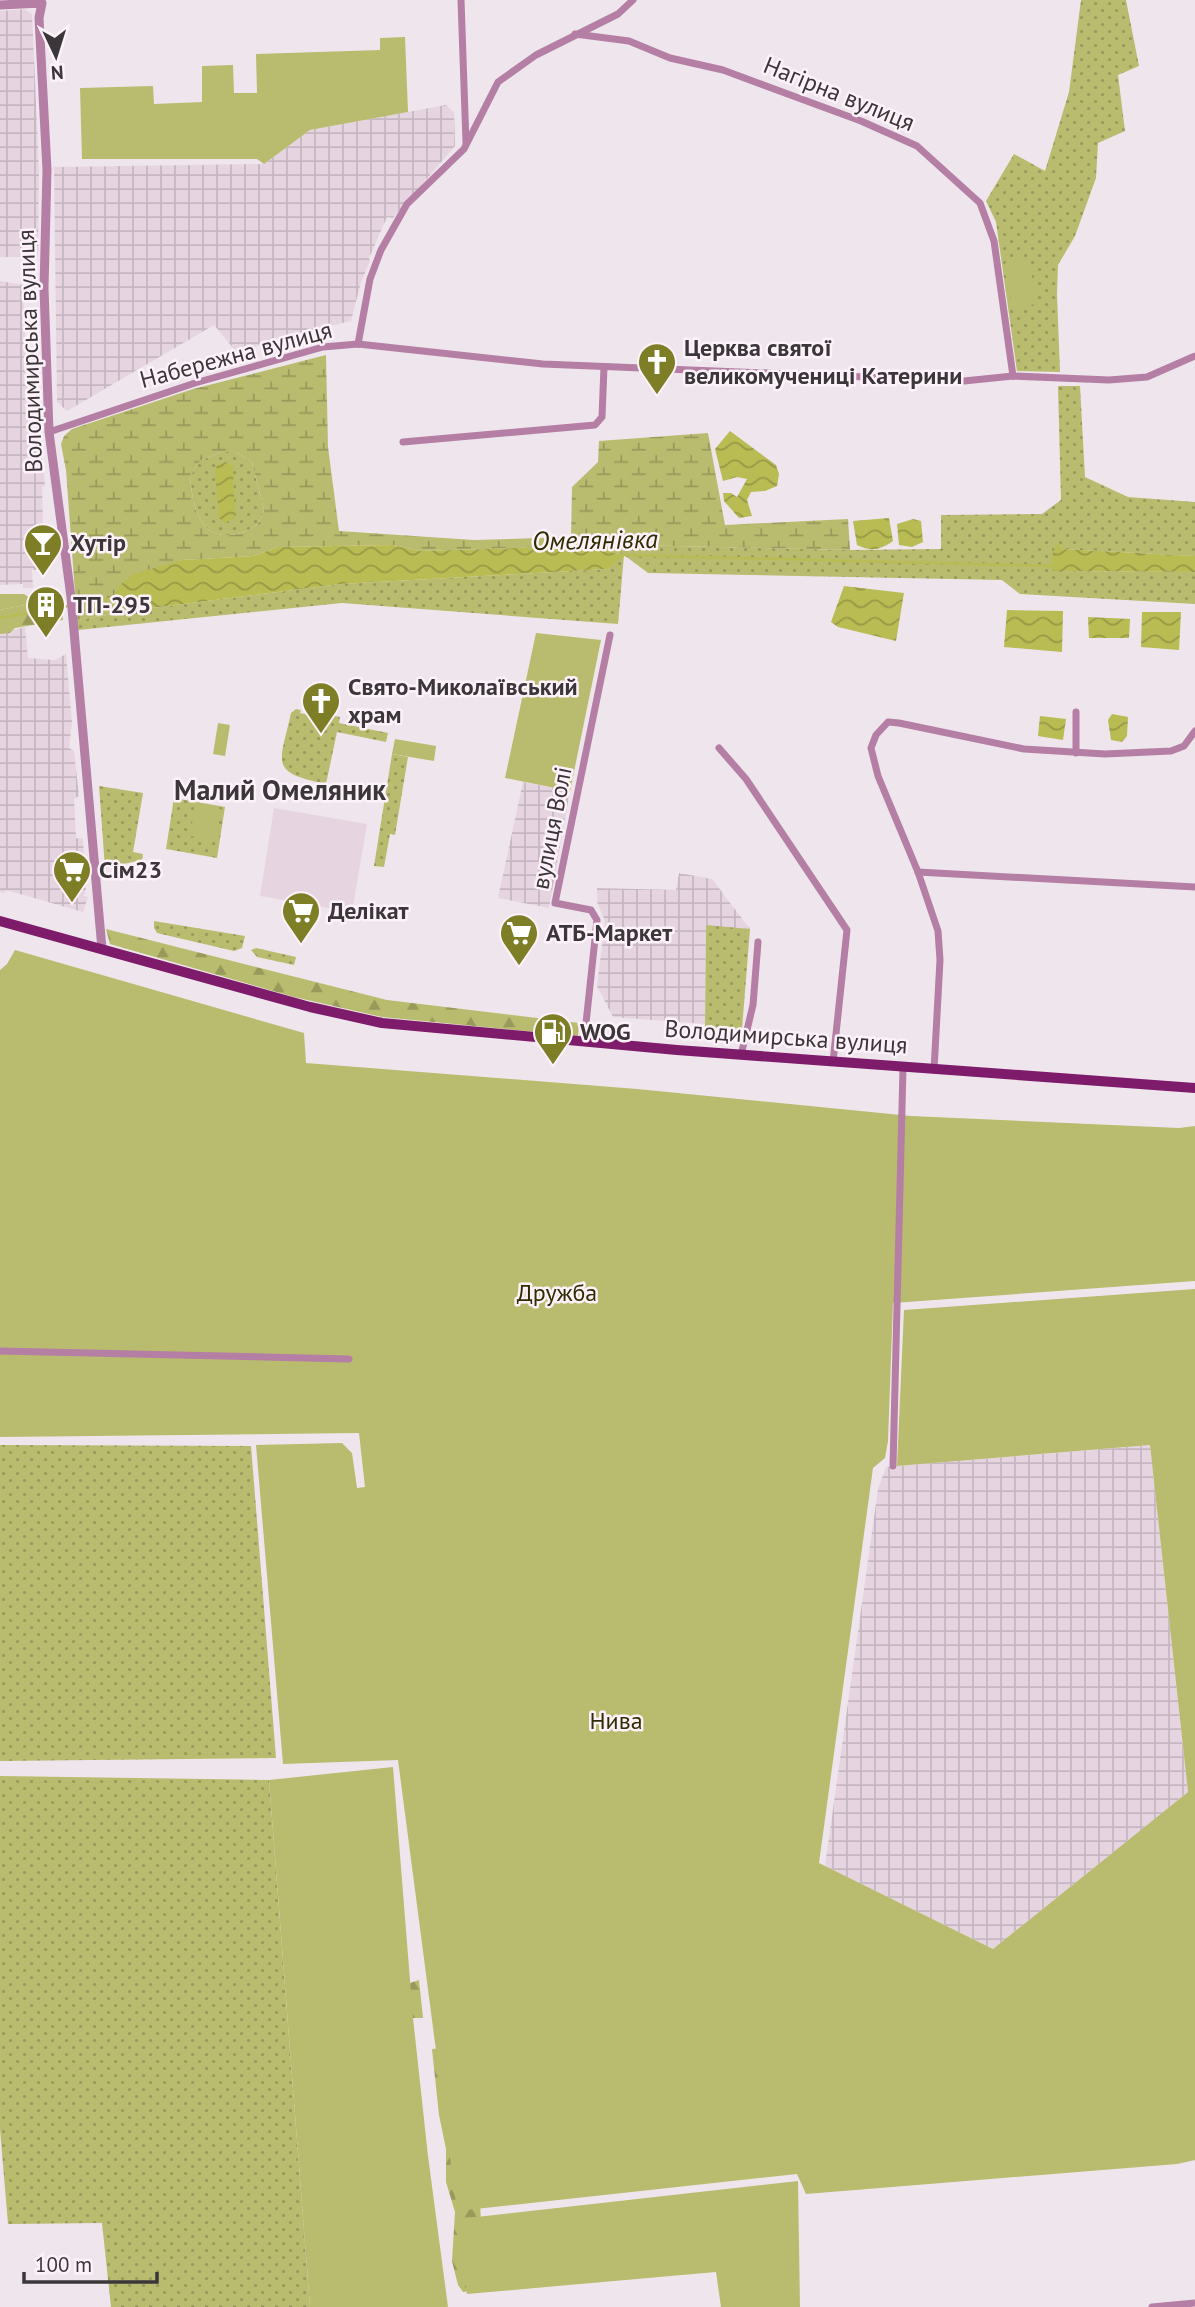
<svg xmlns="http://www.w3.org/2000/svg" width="1195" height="2307" viewBox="0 0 1195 2307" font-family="'PT Sans',sans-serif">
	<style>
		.built { fill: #e6d5e1 }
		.industrial { fill: url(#industrial-grid) }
		.grass { fill: url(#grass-dots) }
		.forest { fill: url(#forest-firs) }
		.wetland { fill: url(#wetland-marsh); fill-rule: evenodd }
		.green { fill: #b9bc6e }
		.water { fill: url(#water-waves) }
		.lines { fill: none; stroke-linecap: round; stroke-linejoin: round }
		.stream { stroke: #b9bb53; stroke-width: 2.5 }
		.minor { stroke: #b47ea5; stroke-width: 7 }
		.tertiary { stroke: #b47ea5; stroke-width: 9 }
		.primary { stroke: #7e1b6b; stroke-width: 10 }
		.labels { text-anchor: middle; stroke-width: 5; stroke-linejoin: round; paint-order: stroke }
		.street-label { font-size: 24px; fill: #3a3639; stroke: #fdf2f9 }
		.poi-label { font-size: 24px; font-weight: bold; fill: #3a3639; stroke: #fdf2f9; text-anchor: start }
		.park-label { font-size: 24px; fill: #2e2e00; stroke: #fdf2f9 }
		.water-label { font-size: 26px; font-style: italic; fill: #2d2d00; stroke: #fdf2f9 }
		.quarter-label { font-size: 28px; font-weight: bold; fill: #3a3639; stroke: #fdf2f9 }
	</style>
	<defs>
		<pattern id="industrial-grid" width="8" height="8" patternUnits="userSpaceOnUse" patternTransform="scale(1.75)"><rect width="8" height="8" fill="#e6d5e1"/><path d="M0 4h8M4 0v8" fill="none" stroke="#c6b7c2"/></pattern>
		<pattern id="grass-dots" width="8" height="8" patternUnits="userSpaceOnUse" patternTransform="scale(1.75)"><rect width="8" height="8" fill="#b9bc6e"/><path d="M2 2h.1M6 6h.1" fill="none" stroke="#979a5b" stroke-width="1.8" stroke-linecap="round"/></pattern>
		<pattern id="forest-firs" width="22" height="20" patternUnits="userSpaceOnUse" patternTransform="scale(1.75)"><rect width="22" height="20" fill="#b9bc6e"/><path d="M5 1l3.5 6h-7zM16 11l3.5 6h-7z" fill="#979a5b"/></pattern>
		<pattern id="wetland-marsh" width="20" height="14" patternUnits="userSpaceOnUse" patternTransform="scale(1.75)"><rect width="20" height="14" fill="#b9bc6e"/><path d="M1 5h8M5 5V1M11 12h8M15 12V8" fill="none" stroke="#979a5b"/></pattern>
		<pattern id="water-waves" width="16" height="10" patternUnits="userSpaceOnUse" patternTransform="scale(1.75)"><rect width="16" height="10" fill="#b9bb53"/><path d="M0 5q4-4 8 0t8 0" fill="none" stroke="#979946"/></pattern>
	</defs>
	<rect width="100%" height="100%" fill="#efe5ec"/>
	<!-- built -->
	<path class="built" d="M274,808L367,824L352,912L260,896Z"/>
	<!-- industrial -->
	<g class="industrial">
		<path d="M24,9L32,14L39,171L38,257H0V11Z"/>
		<path d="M446,105L454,112L455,146L393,218L387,217L369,258L370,261L361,282L351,321L266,341L239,355L214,325L67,411L57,402L54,167L264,164L310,130Z"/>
		<path d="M0,281L23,285L29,430L30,435L37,437L41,443L45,486L42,487L44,561L36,562V570H32L33,588H23V584L0,585Z"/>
		<path d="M25,627L28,658L55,660L66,654L72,722L69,748L74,751L79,796L74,799L76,838L83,839L86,888L84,896L88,897L83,912L6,890L4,893L0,892V634Z"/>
		<path d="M523,782L570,791L549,908L498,898Z"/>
		<path d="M679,873L712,879L750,929L706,926L705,1024L613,1017L597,986L605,921L597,902V888L676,890Z"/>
		<path d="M1150,1445L1188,1792L993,1949L825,1866L878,1489L886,1467Z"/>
	</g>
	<!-- grass -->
	<g class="grass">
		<path d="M1081,0H1126L1139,66L1118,75L1125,131L1098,143L1096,178L1075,236L1058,265L1057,294L1060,372L1017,371L996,222L986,201L1014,154L1045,171L1069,92Z"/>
		<path d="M1058,386H1080L1085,477L1128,497L1195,502V556L1061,549L1054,571L1195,572V604L1020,594L1002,580L648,573L624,555L618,624L342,603L78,630L77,620L136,610L341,584L608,569L631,545L850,550L941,549V515L1042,514L1061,500Z"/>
		<path d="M221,452H236L252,462L264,510C262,514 260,521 257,524C245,536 217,540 206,527C193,513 192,493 190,476L200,461Z"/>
		<path d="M296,709L301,710L300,713L309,715L310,711L340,717L339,723L388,733L386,742L337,732L326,784C268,772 280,764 291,713Z"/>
		<path d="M392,754L408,757L395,835L390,834L384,867L374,866Z"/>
		<path d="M99,786L143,793L133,852L143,854L142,860L105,868Z"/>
		<path d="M174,798L225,807L217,858L166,849Z"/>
		<path d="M154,921L245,936L242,948L234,951L157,933L154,928Z"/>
		<path d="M706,925L750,929L742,1029L705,1027Z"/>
		<path d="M256,948L296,957L294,965L257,957L251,950Z"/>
		<path d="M0,1445L251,1446L276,1758L0,1761Z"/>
		<path d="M0,1776L269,1780L310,2307H111L102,2223L8,2224L0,2129Z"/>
	</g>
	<!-- forest -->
	<g class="forest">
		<path d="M30,598L61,600L63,620L15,628L10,633L0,634V610L30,604Z"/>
		<path d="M106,929L387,1000L579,1023L578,1036L382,1017L294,997L110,944Z"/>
		<path d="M419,1980L423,2018H376L395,1988Z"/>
		<path d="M443,2048L478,2169L485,2290L463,2292L458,2285L452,2261L455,2212L446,2182V2149L439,2115L432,2049Z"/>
	</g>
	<!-- wetland -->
	<path class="wetland" d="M326,355L328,447L339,531L474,540L571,537L572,487L598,462L599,441L708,433L725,525L848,519L850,550L631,545L624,555L587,546L420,551L393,545L278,547L254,556L182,560L113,598L136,610L77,620L66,470L61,444L64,436L72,429L193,389ZM221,452H236L252,462L264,510C262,514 260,521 257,524C245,536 217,540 206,527C193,513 192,493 190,476L200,461Z"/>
	<!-- green -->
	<g class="green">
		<path d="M405,37L408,112L310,130L264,164L257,159H82L80,88L153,86L154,104L202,102V66L233,65L234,93H257L256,54L380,50V38Z"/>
		<path d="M1029,259L1037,304L1012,308L1005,263Z"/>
		<path d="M0,594H24L30,598V604L0,610Z"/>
		<path d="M536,633L601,640L570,791L505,778Z"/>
		<path d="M218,723L230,725L225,756L213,754Z"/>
		<path d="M395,739L436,746L434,761L392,754Z"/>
		<path d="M195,805L221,809L215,840L190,836Z"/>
		<path d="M15,950L304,1033L306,1063L637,1089L911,1116L1179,1128L1195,1126V1281L893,1303L888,1441L885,1458L873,1468L819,1863L993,1949L1188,1792L1150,1445L897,1466L904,1310L1195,1289V2160L1177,2164L806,2194L797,2174L457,2211L398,1760L283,1764L256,1445L342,1443L352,1453L357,1488L365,1487L359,1433L0,1437V970L7,964Z"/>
		<path d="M393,1767L413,2018L428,2156L448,2307H310L269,1780Z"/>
		<path d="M798,2181L800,2307H721L716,2272L467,2294L459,2219Z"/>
	</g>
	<!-- water -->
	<g class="water">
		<path d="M730,431L776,465L779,474L777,486L765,491L751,492L747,500L752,516L739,518L724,501L723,493H731L737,497L747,479L737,477L723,481L715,449Z"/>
		<path d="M226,462L233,466L235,518L225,523L219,518L215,473L217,465Z"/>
		<path d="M889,518L893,541C880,550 871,552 857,545L853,521Z"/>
		<path d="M913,519L921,521L923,542L912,547L899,545L897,524Z"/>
		<path d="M1058,543L1062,549L1195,556V572L1053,571C1050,563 1052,550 1058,543Z"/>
		<path d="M393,545L420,551L587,546L624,555L608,569L341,584L136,610L113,598L120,585L134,574L182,560L254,556L278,547Z"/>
		<path d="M844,586L904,593L896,641L838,627L831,622Z"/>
		<path d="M1007,610L1063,611L1062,652L1004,647Z"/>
		<path d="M1142,612H1181L1179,650L1141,647Z"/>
		<path d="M1088,617L1130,619L1129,638H1089Z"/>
		<path d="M1112,714L1128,717L1127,736L1122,742L1111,740L1108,720Z"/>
		<path d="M1040,716L1066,719L1063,740L1038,736Z"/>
	</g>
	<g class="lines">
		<!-- stream -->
		<g class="stream">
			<path d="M621,555L1052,566"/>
			<path d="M75,605L114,598"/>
			<path d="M0,618L69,606"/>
		</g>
		<!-- minor -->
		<g class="minor">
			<path d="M461,0L466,143"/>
			<path d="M575,34L629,41L670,58L723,70L861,121L917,146L980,203L994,241L1013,376"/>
			<path d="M358,344L370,279L381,250L407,204L464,149L498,82L536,55L618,14L633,0"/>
			<path d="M49,432L195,383L323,347L358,344L543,364L964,381L1013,376L1109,380L1147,377L1195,356"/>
			<path d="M403,442L595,425L602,417L604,367"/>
			<path d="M1076,712V753"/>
			<path d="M719,748L746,779L847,930L833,1062"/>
			<path d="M918,872L1195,887"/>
			<path d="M584,1042L597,920L591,910L555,903L610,635"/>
			<path d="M741,1055L753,1005L758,942"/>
			<path d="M934,1070L940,960L938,931L918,872L878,776L871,748L876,735L888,722L899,723L1024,749L1105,754L1171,751L1184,746L1195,731"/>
			<path d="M0,1351L349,1359"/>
			<path d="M893,1466L903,1068"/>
			<path d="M1152,2307L1195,2303"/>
		</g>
		<!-- tertiary -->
		<path class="tertiary" d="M0,5L42,3L39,18L47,170L44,288L49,432L71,597L102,949"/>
		<!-- primary -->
		<path class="primary" d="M0,921L310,1007L382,1023L677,1050L1195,1088"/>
	</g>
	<!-- icons -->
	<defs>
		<symbol id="church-pin" viewBox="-11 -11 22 30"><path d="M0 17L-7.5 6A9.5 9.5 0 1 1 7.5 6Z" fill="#7d7e26" stroke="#fdf2f9"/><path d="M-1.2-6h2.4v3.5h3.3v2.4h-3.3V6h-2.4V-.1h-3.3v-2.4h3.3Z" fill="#fff"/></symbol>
		<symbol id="bar-pin" viewBox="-11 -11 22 30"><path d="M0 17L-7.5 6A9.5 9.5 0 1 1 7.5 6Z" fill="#7d7e26" stroke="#fdf2f9"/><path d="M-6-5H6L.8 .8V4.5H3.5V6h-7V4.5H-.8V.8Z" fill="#fff"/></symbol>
		<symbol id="building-pin" viewBox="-11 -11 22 30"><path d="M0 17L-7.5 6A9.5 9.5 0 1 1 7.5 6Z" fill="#7d7e26" stroke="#fdf2f9"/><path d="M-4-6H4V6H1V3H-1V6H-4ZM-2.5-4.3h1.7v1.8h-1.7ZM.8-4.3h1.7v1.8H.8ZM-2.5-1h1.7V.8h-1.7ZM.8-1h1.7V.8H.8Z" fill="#fff"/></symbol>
		<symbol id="supermarket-pin" viewBox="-11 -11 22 30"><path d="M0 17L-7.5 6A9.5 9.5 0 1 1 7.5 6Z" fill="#7d7e26" stroke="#fdf2f9"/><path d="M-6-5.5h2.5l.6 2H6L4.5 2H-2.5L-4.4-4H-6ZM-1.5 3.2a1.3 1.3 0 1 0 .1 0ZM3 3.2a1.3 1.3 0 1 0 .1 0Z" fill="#fff"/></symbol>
		<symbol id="fuel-pin" viewBox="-11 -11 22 30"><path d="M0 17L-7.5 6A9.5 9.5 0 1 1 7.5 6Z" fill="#7d7e26" stroke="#fdf2f9"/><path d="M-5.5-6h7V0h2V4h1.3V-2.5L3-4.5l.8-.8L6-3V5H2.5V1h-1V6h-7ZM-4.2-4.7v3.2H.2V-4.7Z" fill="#fff"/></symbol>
	</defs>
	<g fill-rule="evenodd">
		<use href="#church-pin" x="635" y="340" width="44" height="60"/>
		<use href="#bar-pin" x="21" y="521" width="44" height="60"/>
		<use href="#building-pin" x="24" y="583" width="44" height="60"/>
		<use href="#church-pin" x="299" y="679" width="44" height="60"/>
		<use href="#supermarket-pin" x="50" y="848" width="44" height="60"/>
		<use href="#supermarket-pin" x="279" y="889" width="44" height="60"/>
		<use href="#supermarket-pin" x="497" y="911" width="44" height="60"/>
		<use href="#fuel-pin" x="531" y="1010" width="44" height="60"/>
	</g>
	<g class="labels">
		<!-- street labels -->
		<g class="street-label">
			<text transform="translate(839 94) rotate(22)" y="8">Нагірна вулиця</text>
			<text transform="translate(30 351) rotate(-92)" y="8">Володимирська вулиця</text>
			<text transform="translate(236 355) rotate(-15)" y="8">Набережна вулиця</text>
			<text transform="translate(552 828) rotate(-79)" y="8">вулиця Волі</text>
			<text transform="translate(786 1037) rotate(4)" y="8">Володимирська вулиця</text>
		</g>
		<!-- poi labels -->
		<g class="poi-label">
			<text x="684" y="356">Церква святої<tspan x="684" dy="28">великомучениці Катерини</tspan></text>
			<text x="70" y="551">Хутір</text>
			<text x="73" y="613">ТП-295</text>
			<text x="348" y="695">Свято-Миколаївський<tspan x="348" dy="28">храм</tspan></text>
			<text x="99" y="878">Сім23</text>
			<text x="328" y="919">Делікат</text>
			<text x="546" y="941">АТБ-Маркет</text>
			<text x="580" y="1040">WOG</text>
		</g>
		<!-- park labels -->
		<g class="park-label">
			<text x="557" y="1301">Дружба</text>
			<text x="616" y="1729">Нива</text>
		</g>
		<!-- water labels -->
		<g class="water-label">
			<text transform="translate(595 540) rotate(-1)" y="9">Омелянівка</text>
		</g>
		<!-- quarter labels -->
		<g class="quarter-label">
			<text x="280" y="800">Малий Омеляник</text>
		</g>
	</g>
	<!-- north arrow -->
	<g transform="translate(56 56) rotate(176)" stroke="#fdf2f9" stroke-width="5" paint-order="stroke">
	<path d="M0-5L12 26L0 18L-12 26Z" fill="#3a3639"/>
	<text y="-10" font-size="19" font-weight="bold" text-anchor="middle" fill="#3a3639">N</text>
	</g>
	<!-- scale -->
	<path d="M24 2272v10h133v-10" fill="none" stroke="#3a3639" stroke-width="3.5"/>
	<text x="35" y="2272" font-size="21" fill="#3a3639" stroke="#fdf2f9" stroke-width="5" paint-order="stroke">100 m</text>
</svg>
